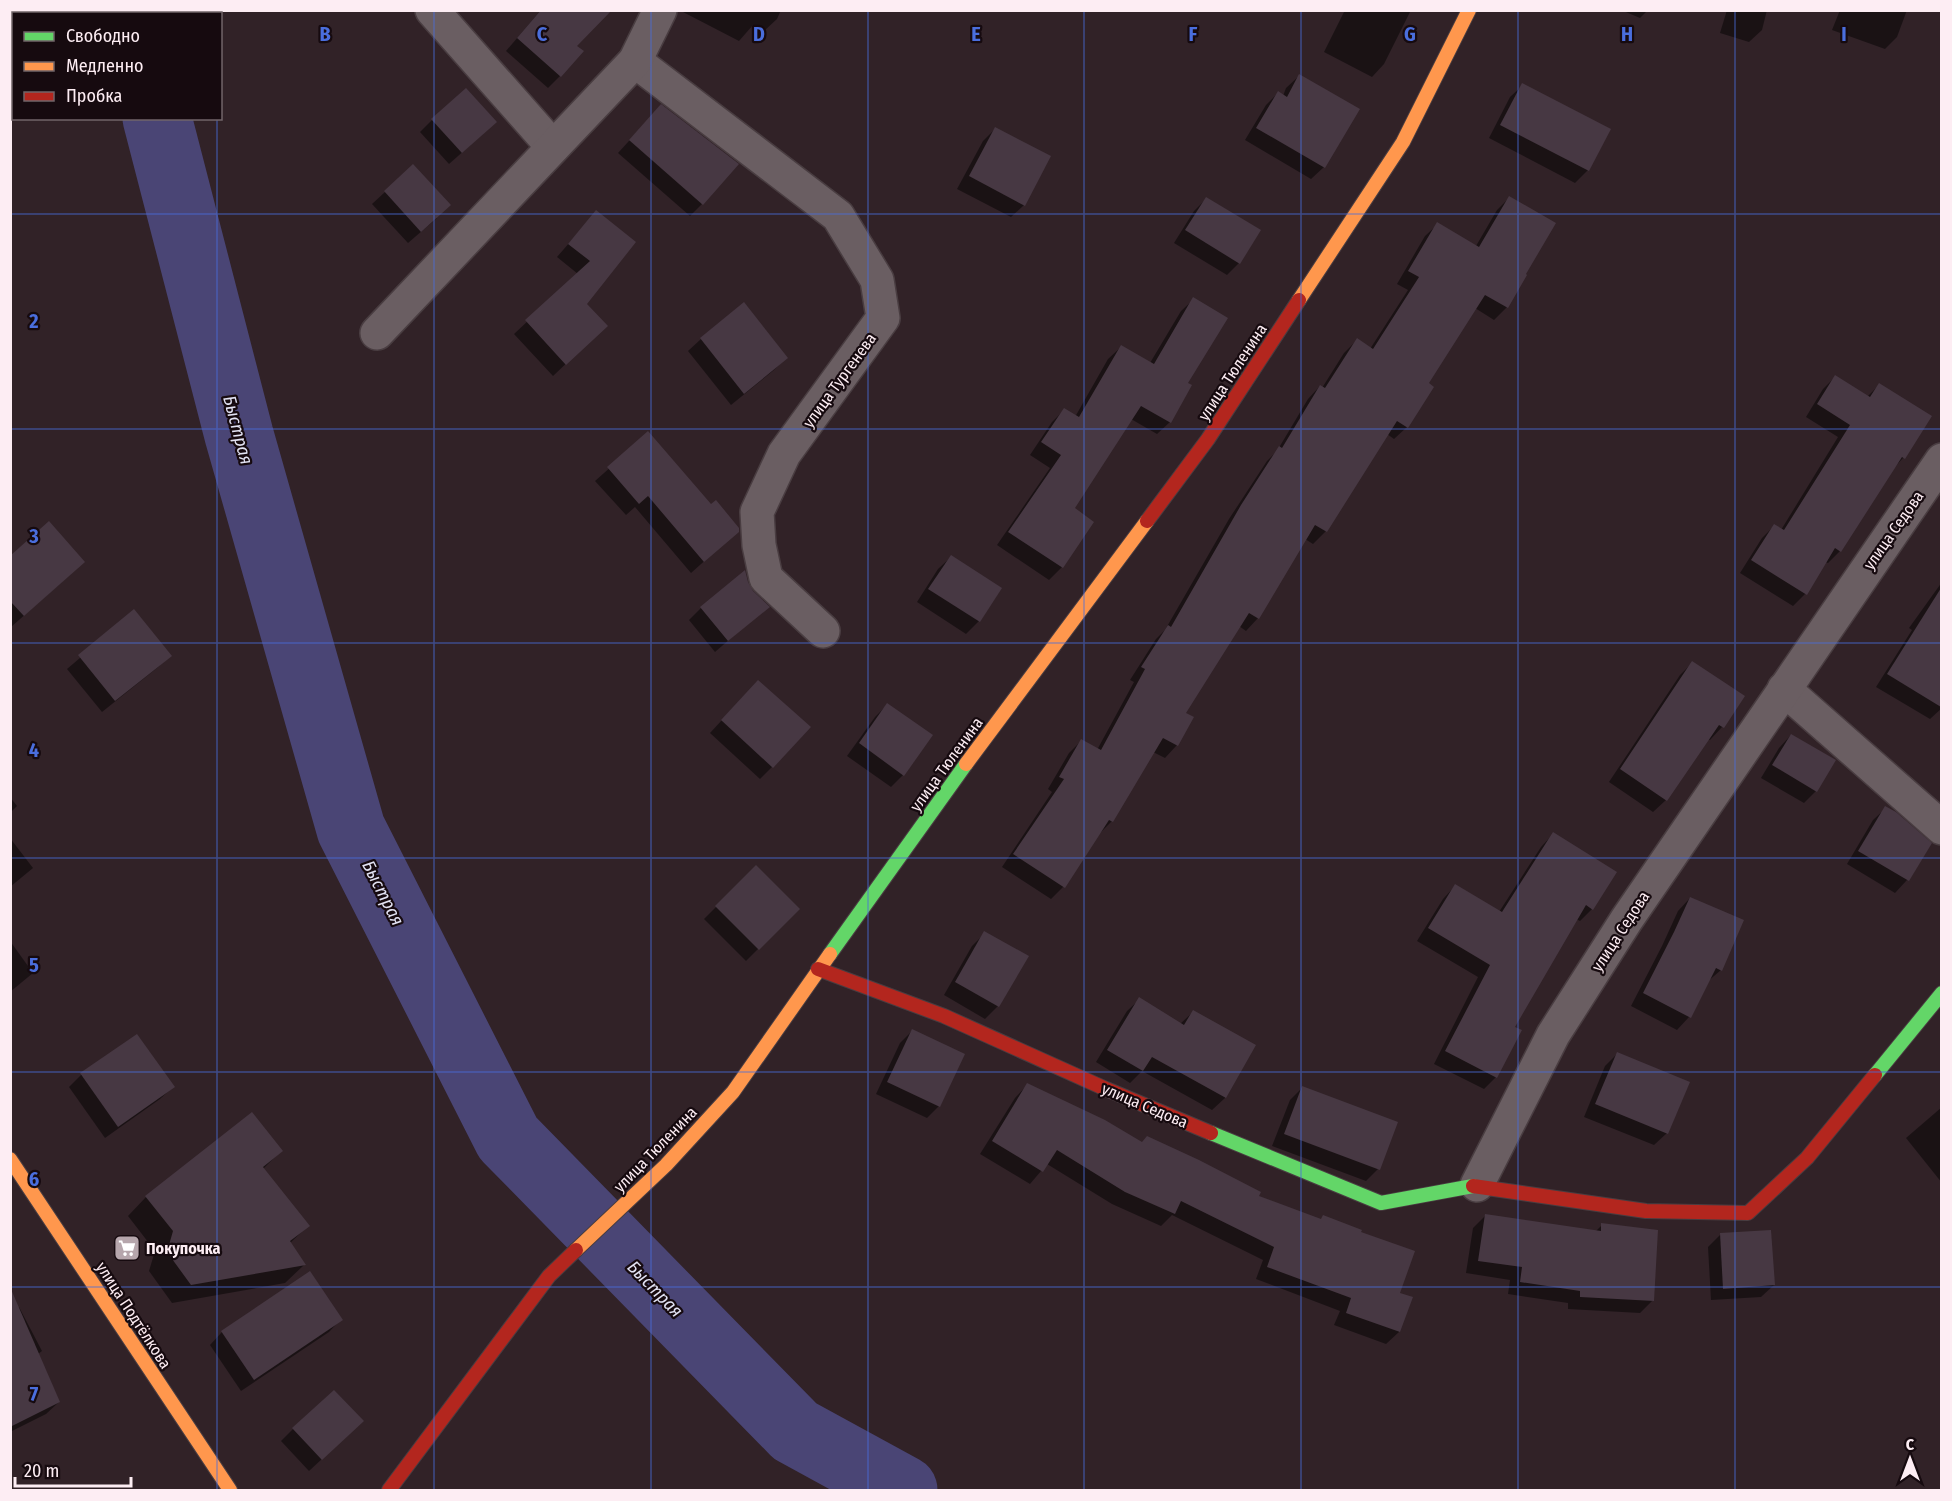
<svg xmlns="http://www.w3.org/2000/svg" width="1952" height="1501" viewBox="0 0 1952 1501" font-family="'Fira Sans Condensed',sans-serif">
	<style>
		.shadow { fill: #0007 }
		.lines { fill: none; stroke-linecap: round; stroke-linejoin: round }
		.river { stroke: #4a4575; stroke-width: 69 }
		.building { fill: #473843 }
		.street-casing { stroke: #493d41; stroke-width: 36 }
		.fast-casing { stroke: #493d41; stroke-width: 16 }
		.slow-casing { stroke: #493d41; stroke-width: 16 }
		.jam-casing { stroke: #493d41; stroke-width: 16 }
		.street { stroke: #6a5e62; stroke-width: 33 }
		.fast { stroke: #63d668; stroke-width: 14 }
		.slow { stroke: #ff974d; stroke-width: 14 }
		.jam { stroke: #b3261e; stroke-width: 14 }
		.grid { fill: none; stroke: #4a6edd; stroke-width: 1.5; stroke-opacity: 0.55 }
		.labels { text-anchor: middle; stroke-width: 4.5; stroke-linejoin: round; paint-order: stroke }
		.street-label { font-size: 16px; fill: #fdedf3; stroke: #160a0f }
		.poi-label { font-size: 16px; font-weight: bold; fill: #fdedf3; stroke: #160a0f; text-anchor: start }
		.water-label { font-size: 18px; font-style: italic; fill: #e2e2f3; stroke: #160a0f }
		.grid-label { font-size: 20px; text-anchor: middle; font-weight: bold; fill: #4a6edd; stroke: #160a0f; stroke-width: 4.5; stroke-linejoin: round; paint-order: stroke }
	</style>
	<rect width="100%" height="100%" fill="#312227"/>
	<!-- shadow -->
	<g class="shadow">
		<path d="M541,10L575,46L560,76L548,88L506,51Z"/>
		<path d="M684,10H781L777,19L764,31L753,25L739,41L683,12Z"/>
		<path d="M1345,10H1411L1384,64L1372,77L1324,52Z"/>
		<path d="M1621,10H1648L1640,18Z"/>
		<path d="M1727,10H1767L1762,30L1749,42L1720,33Z"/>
		<path d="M1840,10H1907L1897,37L1885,49L1832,30Z"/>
		<path d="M1299,76L1324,167L1311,179L1245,140L1266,105L1278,93L1283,96L1286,88Z"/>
		<path d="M1523,85L1588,170L1575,183L1489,138L1510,97Z"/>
		<path d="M649,119L702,204L690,216L618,153Z"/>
		<path d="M432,120L483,134L449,164L420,132Z"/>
		<path d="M995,129L1024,205L1011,217L957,189L983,141Z"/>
		<path d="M385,192L437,218L408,243L372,204Z"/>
		<path d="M1509,198L1554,223L1507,307L1494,320L1475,308L1427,384L1407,427L1394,439L1387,434L1326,531L1313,544L1305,539L1258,618L1246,631L1239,626L1184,713L1177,745L1165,758L1153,752L1112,821L1099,834L1063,887L1051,899L1002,867L1052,792L1048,789L1069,753L1081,741L1097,750L1134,682L1130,680L1156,639L1165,630L1229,519L1267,461L1277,451L1308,399L1320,386L1322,388L1344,353L1357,340L1370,349L1408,290L1397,284L1425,236L1438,224L1476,246L1497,210Z"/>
		<path d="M1206,199L1239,263L1227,275L1174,243L1194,211Z"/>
		<path d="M596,212L585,304L593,338L553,376L514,334L578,274L557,257Z"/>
		<path d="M1194,299L1186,384L1170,422L1157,434L1131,419L1072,509L1092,522L1062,567L1049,580L997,545L1050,468L1030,455L1052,422L1064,410L1075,417L1108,359L1121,347L1150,363L1181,311Z"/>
		<path d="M701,339L786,358L774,370L731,405L688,351Z"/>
		<path d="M1835,377L1867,397L1879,385L1930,417L1903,458L1893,469L1840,551L1828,563L1825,562L1805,594L1793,606L1740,573L1762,538L1774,526L1781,530L1838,437L1806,417L1823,389Z"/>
		<path d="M648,434L711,506L738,531L691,573L635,507L626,515L595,481Z"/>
		<path d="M951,557L1000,589L979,621L966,634L917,602L938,569Z"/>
		<path d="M10,558L71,574L11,627Z"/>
		<path d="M1942,582V708L1930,719L1876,687L1912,630L1909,628Z"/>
		<path d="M752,592L767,607L715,652L689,620L701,608Z"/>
		<path d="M134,612L170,656L157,668L102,712L67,669Z"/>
		<path d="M1692,663L1743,697L1722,727L1710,740L1708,739L1666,800L1653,812L1609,782L1680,675Z"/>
		<path d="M746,694L772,767L760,779L710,733Z"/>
		<path d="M887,705L903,775L891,787L847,756L875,717Z"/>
		<path d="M1791,735L1816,791L1804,803L1761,778L1779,748Z"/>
		<path d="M10,797L17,806L10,813Z"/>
		<path d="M1886,808L1930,844L1907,880L1895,893L1847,864L1873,820Z"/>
		<path d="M1553,834L1592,909L1580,921L1576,919L1512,1027L1496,1077L1484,1089L1434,1064L1478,977L1417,941L1443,899L1455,886L1499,912L1541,847Z"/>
		<path d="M10,838L33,868L10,887Z"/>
		<path d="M756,867L798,909L746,961L704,919Z"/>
		<path d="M1690,898L1721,970L1707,982L1689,1017L1677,1030L1631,1006L1662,946L1678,911Z"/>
		<path d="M985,933L998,1006L985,1019L944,995L972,946Z"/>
		<path d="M10,941L33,973L10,992Z"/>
		<path d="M1140,999L1180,1024L1193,1012L1254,1046L1225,1098L1212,1110L1142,1071L1130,1083L1096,1062L1127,1011Z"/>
		<path d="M912,1031L939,1106L927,1118L876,1094L900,1043Z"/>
		<path d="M136,1036L173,1087L160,1099L105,1138L69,1087L81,1075Z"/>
		<path d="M1618,1053L1667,1133L1654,1145L1584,1117L1605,1066Z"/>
		<path d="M1027,1085L1141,1144L1257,1197L1398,1293L1411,1298L1399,1332L1386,1344L1334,1325L1340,1311L1256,1279L1263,1260L1172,1215L1161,1226L1112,1204L1047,1164L1030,1184L980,1154L1015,1098Z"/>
		<path d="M1303,1087L1378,1169L1366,1181L1272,1146L1290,1100Z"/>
		<path d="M1942,1107V1183L1906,1138Z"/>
		<path d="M281,1151L263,1169L308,1226L289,1244L304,1265L285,1283L172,1303L149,1271L155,1251L128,1216L146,1197Z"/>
		<path d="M1485,1216L1595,1232L1602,1225L1653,1300L1640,1313L1568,1309V1303L1508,1294L1510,1280L1466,1273L1473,1228Z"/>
		<path d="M1720,1235L1774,1285L1761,1297L1711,1300L1708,1247Z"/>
		<path d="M10,1307H19L42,1351L38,1354L59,1402L46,1414L10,1432Z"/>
		<path d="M341,1319L329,1332L241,1391L210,1345L222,1332Z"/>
		<path d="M293,1429L350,1433L309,1471L281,1441Z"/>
	</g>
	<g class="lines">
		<!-- river -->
		<g class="river">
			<path d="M109,10L110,14"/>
			<path d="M157,118L239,435L351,829L508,1138L795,1431L903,1490"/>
		</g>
	</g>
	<!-- building -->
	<g class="building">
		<path d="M541,10H612L577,46L584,51L561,77L517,38Z"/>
		<path d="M1299,74L1360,109L1325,168L1256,128L1278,91L1287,97Z"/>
		<path d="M1522,83L1611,129L1589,171L1500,125Z"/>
		<path d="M466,88L497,122L462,153L431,119Z"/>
		<path d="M661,104L739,164L703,205L629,140Z"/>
		<path d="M995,127L1051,156L1025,206L969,176Z"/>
		<path d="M413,164L451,205L421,232L384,191Z"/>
		<path d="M1509,196L1556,223L1526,274L1527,275L1508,308L1485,295L1429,383L1434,387L1408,428L1397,421L1327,532L1315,525L1259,619L1249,613L1186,713L1194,717L1178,746L1163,738L1113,822L1109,820L1065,888L1013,854L1064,779L1059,777L1081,739L1101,750L1145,669L1141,667L1168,625L1171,627L1241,505L1279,446L1282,448L1320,385L1325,388L1357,338L1373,349L1419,277L1408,271L1437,222L1479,247Z"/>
		<path d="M1206,197L1261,230L1240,264L1185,230Z"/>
		<path d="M596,210L636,242L587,304L608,326L566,365L525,320L590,261L568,244Z"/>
		<path d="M1193,297L1228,318L1188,383L1192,385L1171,423L1141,406L1075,508L1094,522L1063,568L1008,532L1061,455L1041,442L1064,408L1079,417L1121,345L1154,364Z"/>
		<path d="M744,302L788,358L744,394L700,338Z"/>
		<path d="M1835,375L1870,397L1879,383L1932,416L1905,459L1902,457L1841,552L1835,548L1807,595L1751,560L1774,524L1784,530L1850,425L1817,404Z"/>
		<path d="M648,431L711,504L716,500L739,528V532L704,562L648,496L639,504L607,467Z"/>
		<path d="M49,521L85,562L24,616L10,601V556Z"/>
		<path d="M951,555L1002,588L980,622L928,589Z"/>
		<path d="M745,570L748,582L753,591L770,607L728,641L700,607Z"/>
		<path d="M1941,588V707L1887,674Z"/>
		<path d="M134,609L172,656L115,701L78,655Z"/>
		<path d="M1692,661L1745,696L1724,728L1719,725L1667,801L1620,769Z"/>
		<path d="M758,680L811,727L773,768L721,720Z"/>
		<path d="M887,703L933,735L904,776L859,743Z"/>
		<path d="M1791,734L1836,760L1817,792L1772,765Z"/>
		<path d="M1885,806L1896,812L1932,843L1909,881L1858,851Z"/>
		<path d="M1553,832L1617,872L1593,910L1586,905L1515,1027L1522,1030L1497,1078L1445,1051L1490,965L1428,928L1455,884L1502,912Z"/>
		<path d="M756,865L800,909L759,950L715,906Z"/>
		<path d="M1690,897L1744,920L1722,971L1716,968L1691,1018L1643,993L1674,932Z"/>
		<path d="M984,931L1029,956L999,1007L955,982Z"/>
		<path d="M1139,997L1184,1025L1193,1010L1256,1045L1226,1098L1152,1057L1143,1071L1107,1050Z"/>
		<path d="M912,1029L965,1054L940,1107L887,1082Z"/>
		<path d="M137,1034L175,1087L118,1127L80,1073Z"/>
		<path d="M1617,1052L1690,1082L1668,1134L1595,1104Z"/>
		<path d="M1027,1083L1105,1120L1142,1142L1147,1136L1199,1160L1261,1192L1259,1196L1321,1219L1323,1215L1362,1230L1361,1232L1415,1251L1400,1293L1413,1297L1400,1332L1346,1313L1351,1298L1267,1267L1274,1247L1181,1201L1175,1214L1125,1192L1057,1150L1043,1172L992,1141Z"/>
		<path d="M1302,1086L1398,1122L1380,1170L1284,1134Z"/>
		<path d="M252,1112L283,1151L263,1167L310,1226L290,1241L306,1265L191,1285L167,1252L173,1231L145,1196Z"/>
		<path d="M1485,1214L1601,1231V1223L1658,1230L1654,1301L1580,1297V1291L1520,1282L1522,1267L1478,1261Z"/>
		<path d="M1771,1230L1775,1285L1723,1289L1720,1233Z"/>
		<path d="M310,1271L343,1320L254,1380L221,1331Z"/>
		<path d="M10,1287L60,1402L10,1427Z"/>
		<path d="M334,1390L364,1421L322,1460L292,1428Z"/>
	</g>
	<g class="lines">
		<defs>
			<g id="street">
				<path d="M432,10L553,147"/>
				<path d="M635,61L838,216L877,280L883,318L784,454L757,512L759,545L766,578L823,631"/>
				<path d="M377,333L635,61L660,10"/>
				<path d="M1784,689L1942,828"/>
				<path d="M1477,1185L1553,1035L1627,919L1942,460"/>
			</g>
			<g id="fast">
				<path d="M830,954L966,764"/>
				<path d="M1875,1075L1942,993"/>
				<path d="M1211,1133L1381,1203L1473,1186"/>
			</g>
			<g id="slow">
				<path d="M1299,300L1403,142L1469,10"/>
				<path d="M966,764L1147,521"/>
				<path d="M10,1159L230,1490"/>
				<path d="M576,1250L666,1165L733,1092L830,954"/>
			</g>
			<g id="jam">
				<path d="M1147,521L1208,439L1299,300"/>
				<path d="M818,969L944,1016L1106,1089L1211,1133"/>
				<path d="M1473,1186L1646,1211L1748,1213L1807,1158L1875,1075"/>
				<path d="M389,1490L549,1276L576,1250"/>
			</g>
		</defs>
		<!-- street casing -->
		<use href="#street" class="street-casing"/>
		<!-- fast casing -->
		<use href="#fast" class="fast-casing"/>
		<!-- slow casing -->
		<use href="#slow" class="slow-casing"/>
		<!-- jam casing -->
		<use href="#jam" class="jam-casing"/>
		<!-- street -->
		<use href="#street" class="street"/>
		<!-- fast -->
		<use href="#fast" class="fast"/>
		<!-- slow -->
		<use href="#slow" class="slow"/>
		<!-- jam -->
		<use href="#jam" class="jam"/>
	</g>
	<!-- grid -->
	<path class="grid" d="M217,10V14M434,10V1490M651,10V1490M868,10V1490M1084,10V1490M1301,10V1490M1518,10V1490M1735,10V1490M217,118V1490M10,214H1942M10,429H1942M10,643H1942M10,858H1942M10,1072H1942M10,1287H1942"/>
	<!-- icons -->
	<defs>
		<symbol id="supermarket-square" viewBox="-11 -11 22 22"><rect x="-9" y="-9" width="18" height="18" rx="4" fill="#b6a6ac" stroke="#160a0f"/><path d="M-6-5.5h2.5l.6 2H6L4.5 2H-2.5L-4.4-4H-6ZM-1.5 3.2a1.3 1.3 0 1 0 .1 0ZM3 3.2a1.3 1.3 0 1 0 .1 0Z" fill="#fff"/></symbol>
	</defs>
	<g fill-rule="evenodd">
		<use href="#supermarket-square" x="112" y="1233" width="30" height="30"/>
	</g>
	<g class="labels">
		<!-- street labels -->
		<g class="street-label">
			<text transform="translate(1232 372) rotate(-57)" y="6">улица Тюленина</text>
			<text transform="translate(839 380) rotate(-54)" y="6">улица Тургенева</text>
			<text transform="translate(1893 530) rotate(-55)" y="6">улица Седова</text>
			<text transform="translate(946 764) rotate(-54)" y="6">улица Тюленина</text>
			<text transform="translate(1620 931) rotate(-57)" y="6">улица Седова</text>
			<text transform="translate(1145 1105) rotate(23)" y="6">улица Седова</text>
			<text transform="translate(655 1149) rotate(-46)" y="6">улица Тюленина</text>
			<text transform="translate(134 1315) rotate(57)" y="6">улица Подтёлкова</text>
		</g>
		<!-- poi labels -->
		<g class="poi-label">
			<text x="146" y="1254">Покупочка</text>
		</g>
		<!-- water labels -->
		<g class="water-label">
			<text transform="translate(238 430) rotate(75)" y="6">Быстрая</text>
			<text transform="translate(383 893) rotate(63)" y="6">Быстрая</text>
			<text transform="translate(655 1289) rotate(46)" y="6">Быстрая</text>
		</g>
	</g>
	<g class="grid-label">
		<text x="325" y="41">B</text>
		<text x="542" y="41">C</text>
		<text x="759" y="41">D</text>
		<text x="976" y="41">E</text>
		<text x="1193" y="41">F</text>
		<text x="1410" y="41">G</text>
		<text x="1627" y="41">H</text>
		<text x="1844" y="41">I</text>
		<text x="34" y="328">2</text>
		<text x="34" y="543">3</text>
		<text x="34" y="757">4</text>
		<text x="34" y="972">5</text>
		<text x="34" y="1186">6</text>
		<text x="34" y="1401">7</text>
	</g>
	<!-- border -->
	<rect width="1952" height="1501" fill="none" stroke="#fdedf3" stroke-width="24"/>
	<!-- legend -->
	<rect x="12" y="12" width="210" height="108" fill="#160a0f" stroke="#72656a" stroke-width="1.5"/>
	<rect x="24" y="32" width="30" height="9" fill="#63d668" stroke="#72656a" stroke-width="1.5"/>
	<text x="66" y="42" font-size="18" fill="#fdedf3">Свободно</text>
	<rect x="24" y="62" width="30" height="9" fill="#ff974d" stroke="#72656a" stroke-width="1.5"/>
	<text x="66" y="72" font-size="18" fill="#fdedf3">Медленно</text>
	<rect x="24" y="92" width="30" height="9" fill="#b3261e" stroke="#72656a" stroke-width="1.5"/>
	<text x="66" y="102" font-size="18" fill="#fdedf3">Пробка</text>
	<!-- north arrow -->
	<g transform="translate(1910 1459)" stroke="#160a0f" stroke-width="4.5" paint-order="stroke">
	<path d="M0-4.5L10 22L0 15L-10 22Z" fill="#fdedf3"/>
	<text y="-9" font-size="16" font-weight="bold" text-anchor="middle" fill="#fdedf3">С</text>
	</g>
	<!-- scale -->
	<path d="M15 1477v9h116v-9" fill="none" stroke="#fdedf3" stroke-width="3"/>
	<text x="24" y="1477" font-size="18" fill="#fdedf3" stroke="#160a0f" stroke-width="4.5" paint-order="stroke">20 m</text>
</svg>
